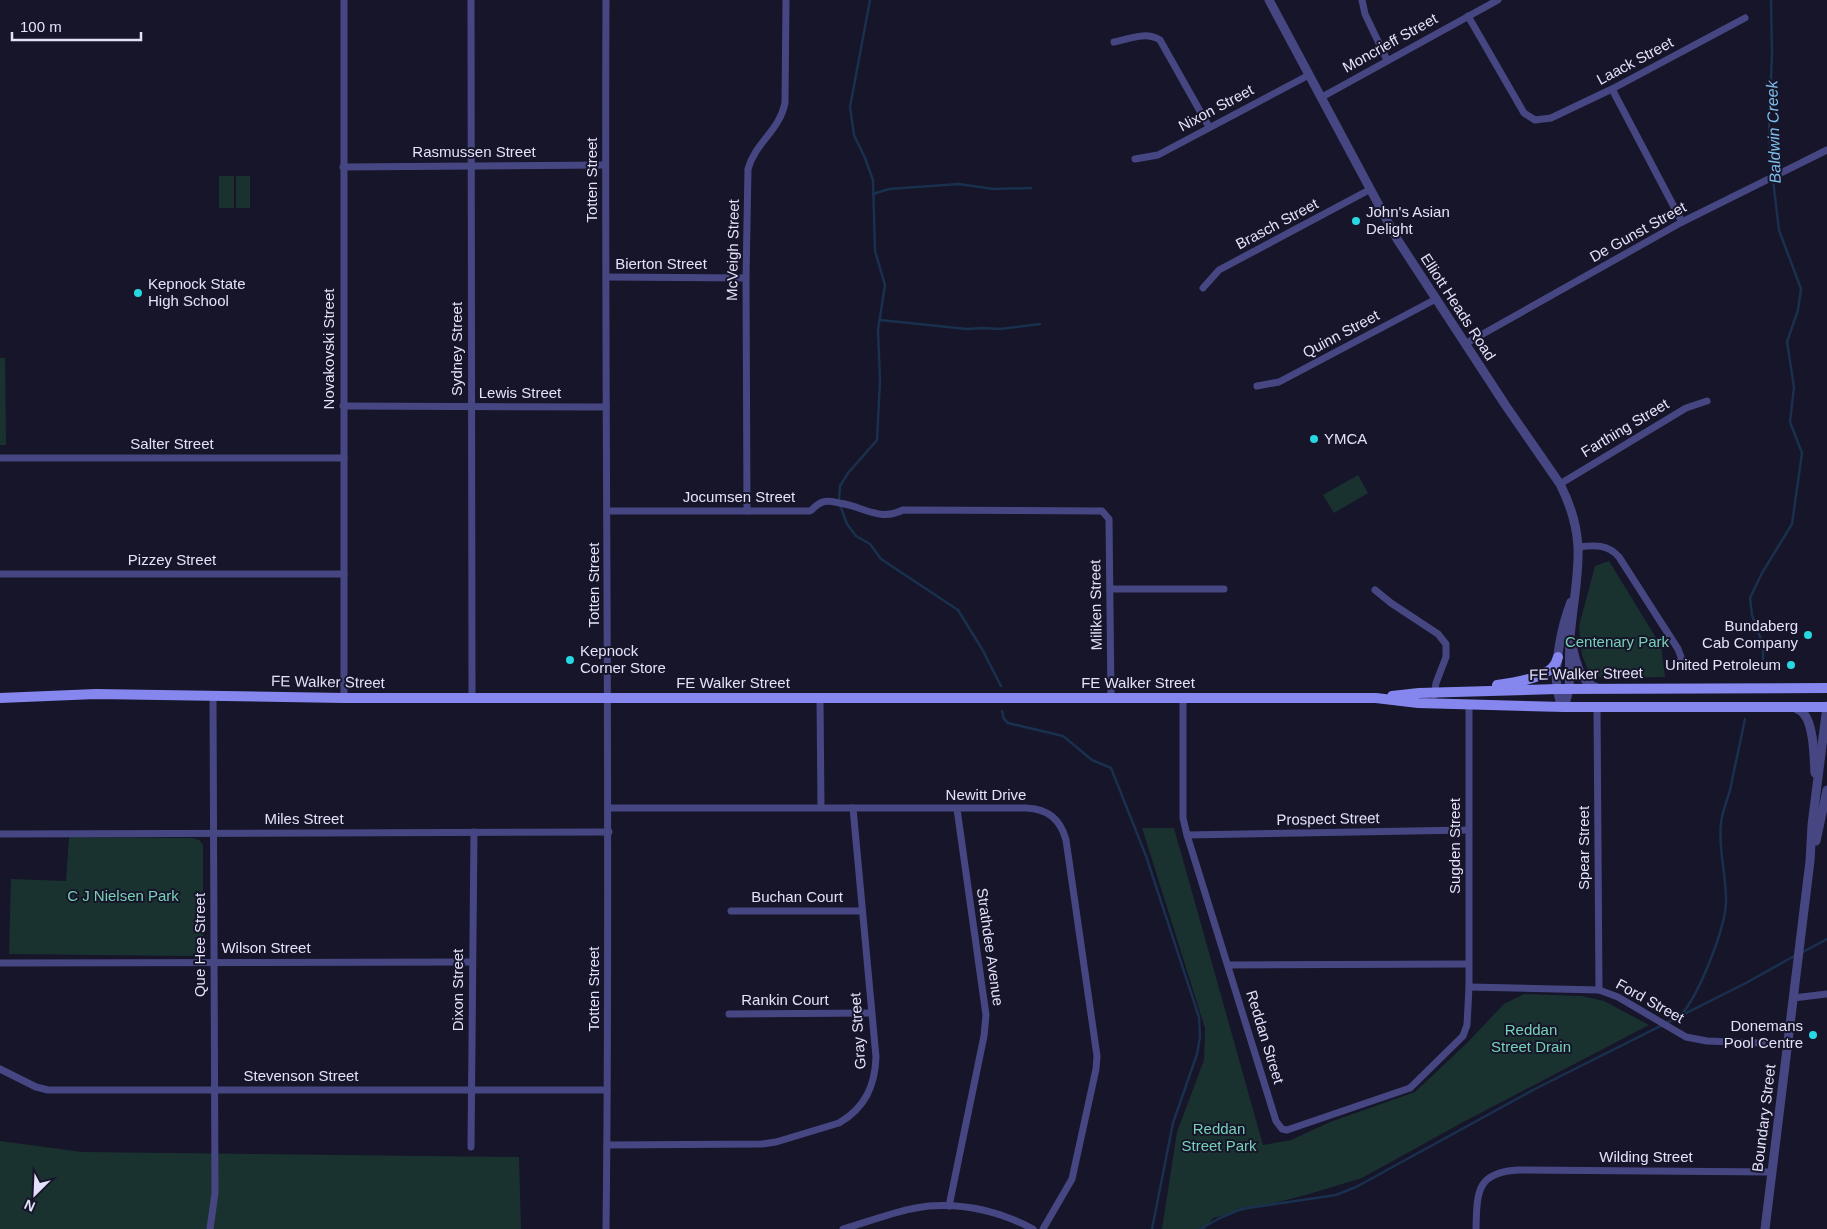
<svg xmlns="http://www.w3.org/2000/svg" width="1827" height="1229" viewBox="0 0 1827 1229" font-family="Helvetica,sans-serif">
	<style>
		.green { fill: #193230 }
		.lines { fill: none; stroke-linecap: round; stroke-linejoin: round }
		.stream { stroke: #19304e; stroke-width: 2.5 }
		.minor { stroke: #464782; stroke-width: 7 }
		.tertiary { stroke: #464782; stroke-width: 9 }
		.secondary { stroke: #8587ee; stroke-width: 10 }
		.poi-dot { fill: #27d7e1; stroke: #171529; stroke-width: 2 }
		.labels { text-anchor: middle; stroke-width: 4; stroke-linejoin: round; paint-order: stroke }
		.street-label { font-size: 15px; fill: #e3e1fb; stroke: #171529 }
		.poi-label { font-size: 15px; fill: #e3e1fb; stroke: #171529; text-anchor: start }
		.park-label { font-size: 15px; fill: #75d2b7; stroke: #171529 }
		.water-label { font-size: 16px; font-style: italic; fill: #7dbeed; stroke: #171529 }
	</style>
	<rect width="100%" height="100%" fill="#171529"/>
	<!-- green -->
	<g class="green">
		<rect x="219" y="176" width="15" height="32"/>
		<rect x="236" y="176" width="14" height="32"/>
		<path d="M0,358H5L6,445H0Z"/>
		<path d="M1358,475L1368,493L1334,513L1323,495Z"/>
		<path d="M1609,561L1661,646L1665,677L1602,678L1588,670L1582,655L1579,626L1595,566Z"/>
		<path d="M1142,828H1174L1263,1145L1291,1140L1330,1122L1415,1092L1467,1043L1504,1004L1524,994L1582,996L1604,1001L1649,1025L1465,1121L1362,1178L1306,1195L1213,1218L1205,1229H1162L1177,1132L1204,1060L1205,1028Z"/>
		<path d="M69,837L192,838L199,840L203,845V951L200,954L193,956L9,954L11,879L66,881Z"/>
		<path d="M0,1141L82,1152L519,1157L521,1229H0Z"/>
	</g>
	<g class="lines">
		<!-- stream -->
		<g class="stream">
			<path d="M873,194L889,189L959,184L993,189L1031,188"/>
			<path d="M880,320L967,329L983,328L1000,329L1040,324"/>
			<path d="M839,499L840,486L848,473L877,440L880,381L878,330L885,285L875,251L873,180L865,158L854,135L850,107L870,0"/>
			<path d="M840,505L847,524L856,536L870,544L881,559L958,610L982,649L1001,686"/>
			<path d="M1763,663V645L1752,615L1750,598L1762,573L1792,524L1802,453L1790,422L1794,387L1787,342L1798,310L1801,289L1779,230L1771,163L1769,125L1772,54L1771,0"/>
			<path d="M1002,711L1004,719L1008,723L1063,736L1092,760L1111,768L1146,856L1199,1017L1200,1037L1197,1054L1173,1123L1152,1229"/>
			<path d="M1801,953L1827,939"/>
			<path d="M1681,1015C1699,995 1727,925 1726,899C1726,874 1718,848 1721,823C1722,812 1727,801 1730,790C1735,766 1740,743 1745,719"/>
			<path d="M1200,1229L1220,1218L1241,1209L1336,1195L1356,1187L1535,1089L1746,983L1796,955"/>
		</g>
		<!-- minor -->
		<g class="minor">
			<path d="M344,0V698"/>
			<path d="M471,0L472,698"/>
			<path d="M1362,0L1365,14L1387,60"/>
			<path d="M1468,16L1524,113L1535,120L1551,118L1612,89L1745,18"/>
			<path d="M1114,42C1129,39 1146,31 1160,40L1209,127"/>
			<path d="M1612,89L1682,222"/>
			<path d="M1322,97L1498,0"/>
			<path d="M1135,159L1158,155L1309,75"/>
			<path d="M343,167L605,165"/>
			<path d="M607,277L746,278"/>
			<path d="M1203,288L1219,270L1369,190"/>
			<path d="M1465,344L1682,222L1827,150"/>
			<path d="M1257,386L1279,382L1436,299"/>
			<path d="M343,406L606,407"/>
			<path d="M0,458H344"/>
			<path d="M1560,484L1686,408L1707,401"/>
			<path d="M607,511H810C814,508 818,503 823,502C828,500 834,502 839,503C863,506 879,522 903,510L1102,511L1109,519L1111,698"/>
			<path d="M747,511L746,278L748,169C756,141 779,132 785,103L786,0"/>
			<path d="M1579,547C1594,545 1608,544 1619,557L1678,649L1681,657V666"/>
			<path d="M0,574H344"/>
			<path d="M1110,589H1224"/>
			<path d="M1375,590L1391,603L1438,634L1446,644V657L1436,683L1434,695"/>
			<path d="M820,698L821,807"/>
			<path d="M1183,699V818L1187,835L1276,1121L1282,1129L1287,1130L1410,1088L1463,1036L1467,1025L1469,987V704"/>
			<path d="M1597,707L1599,990"/>
			<path d="M609,808H1026C1047,809 1060,818 1066,840L1097,1056L1096,1069L1072,1179L1043,1229"/>
			<path d="M0,834L609,832"/>
			<path d="M1187,835L1468,830"/>
			<path d="M731,911H862"/>
			<path d="M0,963L472,962"/>
			<path d="M1228,965L1468,964"/>
			<path d="M1469,987L1599,990L1618,997L1686,1037L1707,1041L1787,1044"/>
			<path d="M1793,998L1827,994"/>
			<path d="M729,1014L871,1013"/>
			<path d="M0,1069L36,1087L48,1090H607"/>
			<path d="M607,1145L762,1144L776,1142L839,1123C865,1108 875,1086 876,1057L853,808"/>
			<path d="M471,1147L474,832"/>
			<path d="M949,1206L984,1036L986,1015L957,809"/>
			<path d="M210,1229L215,1193L213,696"/>
			<path d="M606,1229C611,819 604,410 606,0"/>
			<path d="M843,1229C871,1221 900,1209 929,1206C965,1203 1002,1212 1033,1229"/>
			<path d="M1476,1229C1477,1192 1476,1172 1519,1170L1772,1172"/>
		</g>
		<!-- tertiary -->
		<g class="tertiary">
			<path d="M1269,0L1397,239L1506,406L1560,484C1590,543 1575,577 1570,638C1569,655 1570,672 1569,688C1568,694 1566,701 1564,707"/>
			<path d="M1572,645C1576,662 1579,681 1597,688"/>
			<path d="M1562,707C1560,701 1558,694 1557,688C1554,663 1562,625 1571,602"/>
			<path d="M1794,707C1797,709 1801,710 1804,714C1814,726 1814,758 1815,773"/>
			<path d="M1816,841L1827,790"/>
			<path d="M1765,1229L1810,861L1812,825L1827,706"/>
		</g>
		<!-- secondary -->
		<g class="secondary">
			<path d="M1497,685C1512,683 1541,679 1552,668C1555,665 1557,661 1558,657"/>
			<path d="M1392,696L1419,693L1557,689L1827,688"/>
			<path d="M0,698L96,694L344,698H1376L1418,703L1564,707H1827"/>
		</g>
	</g>
	<!-- markers -->
	<g class="poi-dot">
		<circle cx="1356" cy="221" r="5"/>
		<circle cx="138" cy="293" r="5"/>
		<circle cx="1314" cy="439" r="5"/>
		<circle cx="1808" cy="635" r="5"/>
		<circle cx="570" cy="660" r="5"/>
		<circle cx="1791" cy="665" r="5"/>
		<circle cx="1813" cy="1035" r="5"/>
	</g>
	<g class="labels">
		<!-- street labels -->
		<g class="street-label">
			<text transform="translate(1390 43) rotate(-29)" y="5">Moncrieff Street</text>
			<text transform="translate(1635 61) rotate(-28)" y="5">Laack Street</text>
			<text transform="translate(1216 108) rotate(-28)" y="5">Nixon Street</text>
			<text x="474" y="157">Rasmussen Street</text>
			<text transform="translate(592 180) rotate(-90)" y="5">Totten Street</text>
			<text transform="translate(1277 224) rotate(-28)" y="5">Brasch Street</text>
			<text transform="translate(1638 232) rotate(-29)" y="5">De Gunst Street</text>
			<text transform="translate(733 250) rotate(-89)" y="5">McVeigh Street</text>
			<text x="661" y="269">Bierton Street</text>
			<text transform="translate(1458 307) rotate(57)" y="5">Elliott Heads Road</text>
			<text transform="translate(1341 334) rotate(-28)" y="5">Quinn Street</text>
			<text transform="translate(329 349) rotate(-90)" y="5">Novakovski Street</text>
			<text transform="translate(457 349) rotate(-90)" y="5">Sydney Street</text>
			<text x="520" y="398">Lewis Street</text>
			<text transform="translate(1625 428) rotate(-31)" y="5">Farthing Street</text>
			<text x="172" y="449">Salter Street</text>
			<text x="739" y="502">Jocumsen Street</text>
			<text x="172" y="565">Pizzey Street</text>
			<text transform="translate(594 585) rotate(-90)" y="5">Totten Street</text>
			<text transform="translate(1096 605) rotate(-91)" y="5">Miliken Street</text>
			<text transform="translate(1586 674) rotate(-1)" y="5">FE Walker Street</text>
			<text transform="translate(328 682) rotate(1)" y="5">FE Walker Street</text>
			<text x="733" y="688">FE Walker Street</text>
			<text x="1138" y="688">FE Walker Street</text>
			<text x="986" y="800">Newitt Drive</text>
			<text x="304" y="824">Miles Street</text>
			<text transform="translate(1328 819) rotate(-1)" y="5">Prospect Street</text>
			<text transform="translate(1455 846) rotate(-90)" y="5">Sugden Street</text>
			<text transform="translate(1584 848) rotate(-90)" y="5">Spear Street</text>
			<text x="797" y="902">Buchan Court</text>
			<text transform="translate(200 945) rotate(-90)" y="5">Que Hee Street</text>
			<text transform="translate(990 947) rotate(82)" y="5">Strathdee Avenue</text>
			<text x="266" y="953">Wilson Street</text>
			<text transform="translate(594 989) rotate(-90)" y="5">Totten Street</text>
			<text transform="translate(458 990) rotate(-90)" y="5">Dixon Street</text>
			<text x="785" y="1005">Rankin Court</text>
			<text transform="translate(1650 1001) rotate(29)" y="5">Ford Street</text>
			<text transform="translate(858 1031) rotate(-94)" y="5">Gray Street</text>
			<text transform="translate(1265 1037) rotate(73)" y="5">Reddan Street</text>
			<text x="301" y="1081">Stevenson Street</text>
			<text transform="translate(1764 1118) rotate(-83)" y="5">Boundary Street</text>
			<text x="1646" y="1162">Wilding Street</text>
		</g>
		<!-- poi labels -->
		<g class="poi-label">
			<text x="1366" y="217">John's Asian<tspan x="1366" dy="17">Delight</tspan></text>
			<text x="148" y="289">Kepnock State<tspan x="148" dy="17">High School</tspan></text>
			<text x="1324" y="444">YMCA</text>
			<text x="1798" y="631" text-anchor="end">Bundaberg<tspan x="1798" dy="17">Cab Company</tspan></text>
			<text x="580" y="656">Kepnock<tspan x="580" dy="17">Corner Store</tspan></text>
			<text x="1781" y="670" text-anchor="end">United Petroleum</text>
			<text x="1803" y="1031" text-anchor="end">Donemans<tspan x="1803" dy="17">Pool Centre</tspan></text>
		</g>
		<!-- park labels -->
		<g class="park-label">
			<text x="1617" y="647">Centenary Park</text>
			<text x="123" y="901">C J Nielsen Park</text>
			<text x="1531" y="1035">Reddan<tspan x="1531" dy="17">Street Drain</tspan></text>
			<text x="1219" y="1134">Reddan<tspan x="1219" dy="17">Street Park</tspan></text>
		</g>
		<!-- water labels -->
		<g class="water-label">
			<text transform="translate(1773 132) rotate(-92)" y="6">Baldwin Creek</text>
		</g>
	</g>
	<!-- north arrow -->
	<g transform="translate(35 1194) rotate(204)" stroke="#171529" stroke-width="4" paint-order="stroke">
	<path d="M0-4L9 19L0 12L-9 19Z" fill="#e3e1fb"/>
	<text y="-8" font-size="14" font-weight="bold" text-anchor="middle" fill="#e3e1fb">N</text>
	</g>
	<!-- scale -->
	<path d="M12 32v8h129v-8" fill="none" stroke="#e3e1fb" stroke-width="2.5"/>
	<text x="20" y="32" font-size="15" fill="#e3e1fb" stroke="#171529" stroke-width="4" paint-order="stroke">100 m</text>
</svg>
